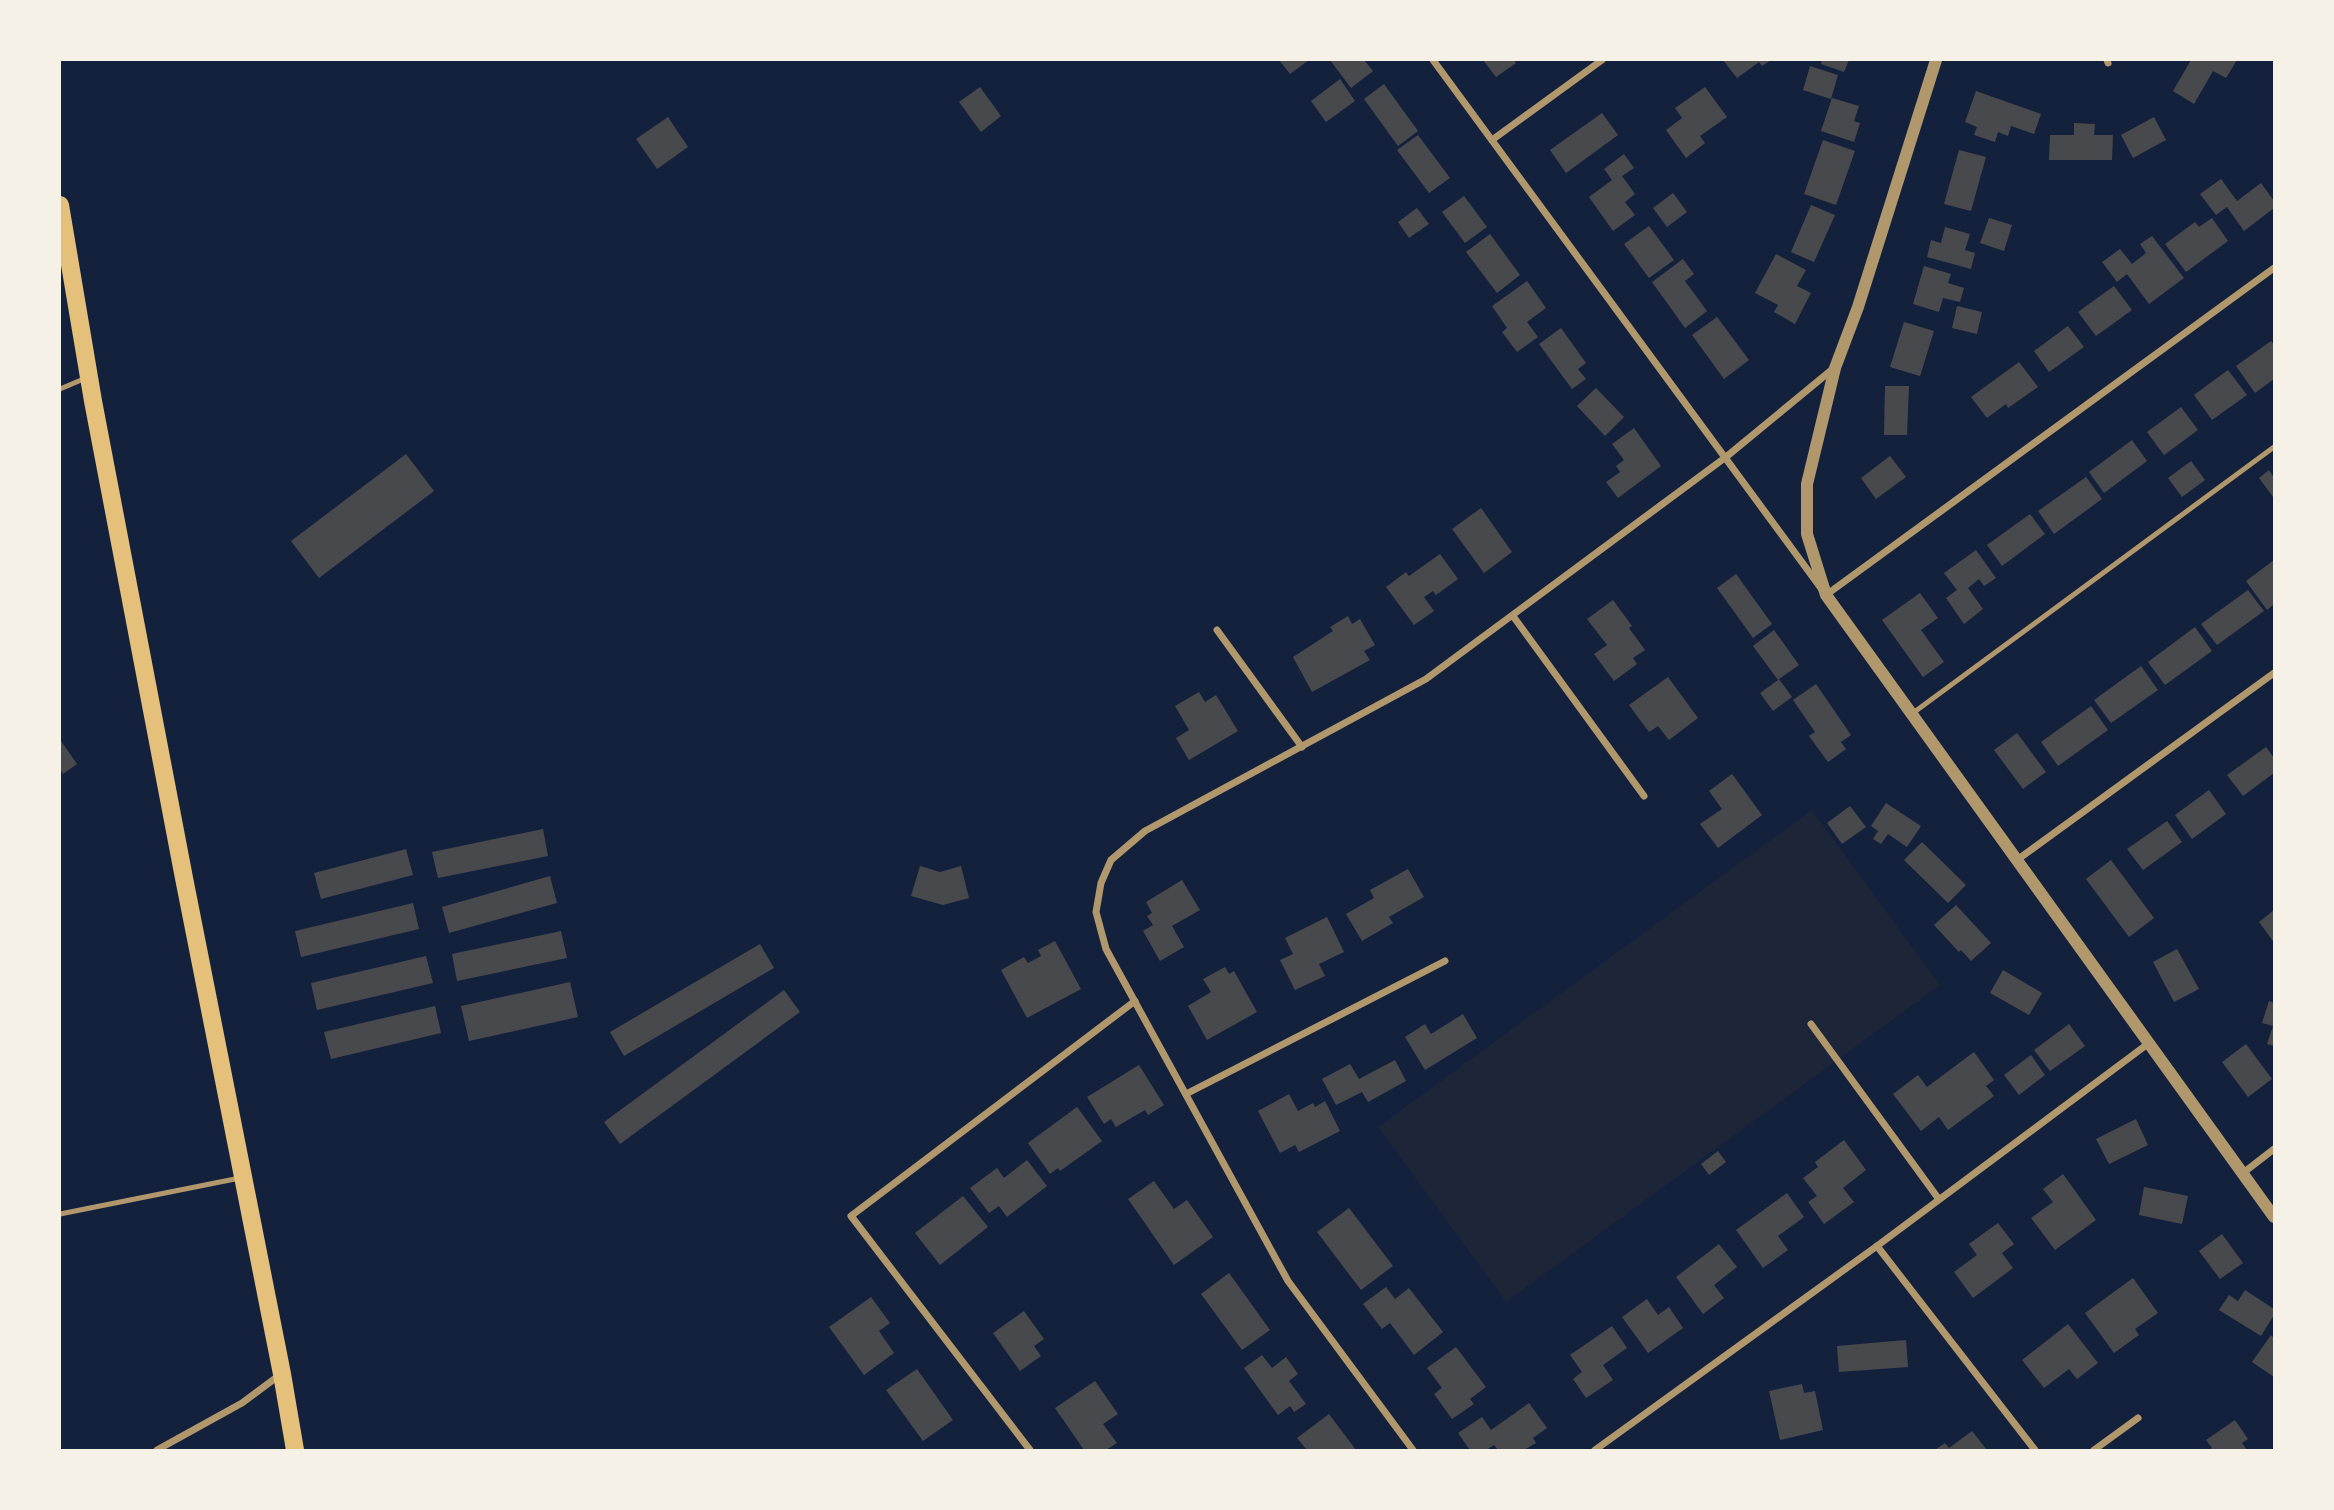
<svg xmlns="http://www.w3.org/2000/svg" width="2334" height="1510" viewBox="0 0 2334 1510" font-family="'Titillium Web',sans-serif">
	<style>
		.green { fill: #1d2539 }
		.building { fill: #48494c }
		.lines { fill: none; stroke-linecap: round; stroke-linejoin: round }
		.service { stroke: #b1986c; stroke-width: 5 }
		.minor { stroke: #b1986c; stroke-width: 7 }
		.tertiary { stroke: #b1986c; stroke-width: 12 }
		.trunk { stroke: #e5c07b; stroke-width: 18 }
	</style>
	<rect width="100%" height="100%" fill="#14213d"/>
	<!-- green -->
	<path class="green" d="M1812,810L1940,985L1506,1302L1378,1127Z"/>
	<!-- building -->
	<g class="building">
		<path d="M1279,60H1309L1290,74Z"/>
		<path d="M1330,60H1364L1373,71L1351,88Z"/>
		<path d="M1483,60H1514L1516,63L1496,77Z"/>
		<path d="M1723,60H1771L1762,66L1759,62L1737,78Z"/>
		<path d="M1822,60H1849L1844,72L1821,64Z"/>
		<path d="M2191,60H2237L2226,78L2213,71L2194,104L2173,91Z"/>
		<path d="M1810,66L1838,75L1831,99L1803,90Z"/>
		<path d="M1340,79L1355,101L1326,122L1311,101Z"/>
		<path d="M1384,84L1418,131L1398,146L1364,99Z"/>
		<path d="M980,87L1001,116L981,132L959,102Z"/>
		<path d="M1705,87L1727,117L1700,136L1705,143L1686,158L1666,130L1682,118L1675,108Z"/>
		<path d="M1976,91L2041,114L2034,134L2011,126L2008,136L1998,132L1995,142L1974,135L1977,127L1965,122Z"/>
		<path d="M1832,98L1859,106L1854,121L1860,123L1854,142L1821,131Z"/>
		<path d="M1602,113L1618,135L1566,173L1550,150Z"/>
		<path d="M668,117L688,147L657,169L636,139Z"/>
		<path d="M2154,117L2166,140L2133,158L2121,135Z"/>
		<path d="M2074,123L2095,124L2094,135H2113L2112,160H2049L2050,135H2074Z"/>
		<path d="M1418,135L1450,178L1429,193L1397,150Z"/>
		<path d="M1823,140L1855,151L1836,205L1804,194Z"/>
		<path d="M1959,150L1986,157L1971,211L1944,204Z"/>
		<path d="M1624,154L1634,168L1622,176L1635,194L1625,202L1635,215L1613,231L1589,197L1612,180L1604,169Z"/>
		<path d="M2221,179L2237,201L2261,183L2274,201V208L2244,231L2227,207L2216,215L2200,194Z"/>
		<path d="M1673,193L1687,212L1667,227L1653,208Z"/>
		<path d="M1464,196L1487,227L1465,243L1442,212Z"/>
		<path d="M1811,205L1835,215L1814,262L1791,252Z"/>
		<path d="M1417,208L1429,224L1409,238L1398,222Z"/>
		<path d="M1989,218L2012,225L2004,251L1980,243Z"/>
		<path d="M2212,218L2228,241L2186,272L2165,244L2195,222L2199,227Z"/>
		<path d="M1649,226L1674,260L1649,278L1624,244Z"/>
		<path d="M1945,227L1970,234L1965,250L1975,253L1971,269L1927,257L1931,240L1941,243Z"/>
		<path d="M1490,234L1520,275L1497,293L1466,252Z"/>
		<path d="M2152,236L2184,278L2149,304L2127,274L2117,282L2102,262L2120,249L2132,264L2146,253L2140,244Z"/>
		<path d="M1776,254L1806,270L1797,286L1811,293L1795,324L1774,312L1778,305L1755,293Z"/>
		<path d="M1683,259L1694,274L1685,281L1707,311L1685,328L1652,282Z"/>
		<path d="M1924,266L1951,274L1948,283L1964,288L1960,302L1943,298L1939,312L1913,304Z"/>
		<path d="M1527,281L1546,308L1527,322L1538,337L1517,352L1502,332L1507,328L1492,306Z"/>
		<path d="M2114,286L2132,310L2096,336L2078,312Z"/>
		<path d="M1957,306L1982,312L1977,334L1952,328Z"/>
		<path d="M1717,317L1749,360L1724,379L1692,335Z"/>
		<path d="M1904,322L1934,331L1920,376L1890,367Z"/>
		<path d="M2068,326L2084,347L2049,372L2034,351Z"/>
		<path d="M1561,328L1586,363L1578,369L1586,379L1572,389L1539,344Z"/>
		<path d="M2271,341L2274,345V379L2255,393L2236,366Z"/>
		<path d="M2019,362L2038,387L2008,408L2006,404L1987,418L1971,397Z"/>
		<path d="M2228,370L2247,395L2212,420L2194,395Z"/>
		<path d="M1885,386H1909L1907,435H1884Z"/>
		<path d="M1596,388L1624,417L1605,436L1577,406Z"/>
		<path d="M2181,407L2198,430L2164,455L2147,432Z"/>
		<path d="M1634,428L1661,466L1618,498L1606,482L1620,472L1616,466L1624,460L1612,444Z"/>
		<path d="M2132,440L2147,461L2104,493L2089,472Z"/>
		<path d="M406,454L434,491L319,578L291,541Z"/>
		<path d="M1890,456L1906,477L1876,499L1861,478Z"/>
		<path d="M2191,461L2205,480L2182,497L2168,478Z"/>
		<path d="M2269,470L2274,478L2273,497L2259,478Z"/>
		<path d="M2086,477L2102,499L2054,534L2038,511Z"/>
		<path d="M1481,508L1512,552L1484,573L1452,529Z"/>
		<path d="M2030,514L2045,534L2002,566L1987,545Z"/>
		<path d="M1976,550L1996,578L1984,586L1979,579L1968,588L1983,609L1964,624L1946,598L1957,590L1944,573Z"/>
		<path d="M1440,554L1458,579L1436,595L1433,591L1424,597L1434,611L1414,625L1386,587L1406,572L1409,576Z"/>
		<path d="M2274,560V604L2267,610L2246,581Z"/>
		<path d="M1736,574L1772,624L1753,638L1717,588Z"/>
		<path d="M2248,590L2264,611L2217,645L2201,624Z"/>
		<path d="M1920,593L1938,618L1921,630L1944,662L1923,677L1882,620Z"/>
		<path d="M1613,600L1632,626L1629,628L1645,650L1633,658L1637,664L1614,681L1594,654L1607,645L1587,619Z"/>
		<path d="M1348,616L1352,624L1360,619L1375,645L1364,651L1370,660L1312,692L1293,657L1333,631L1330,627Z"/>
		<path d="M2195,627L2212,651L2165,685L2148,662Z"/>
		<path d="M1774,630L1799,665L1779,679L1792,697L1773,711L1760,693L1778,680L1753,646Z"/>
		<path d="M2141,666L2158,690L2111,723L2094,700Z"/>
		<path d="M1668,677L1698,718L1669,740L1658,726L1649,732L1629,705Z"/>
		<path d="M1816,684L1851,735L1841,742L1846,749L1828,762L1809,736L1815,732L1793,700Z"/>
		<path d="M1199,692L1205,702L1216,695L1238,731L1189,760L1176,738L1189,730L1175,706Z"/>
		<path d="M2091,706L2108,730L2058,766L2041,742Z"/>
		<path d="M2017,733L2046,772L2023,789L1994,750Z"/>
		<path d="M61,741L77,764L63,774L60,768Z"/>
		<path d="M2266,747L2274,758V773L2243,796L2227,775Z"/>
		<path d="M1732,774L1762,815L1718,848L1700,824L1722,809L1709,791Z"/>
		<path d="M2209,790L2226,814L2192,839L2175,815Z"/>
		<path d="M1886,803L1921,826L1907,847L1888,834L1881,844L1873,839L1878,831L1871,826Z"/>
		<path d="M1850,806L1866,827L1842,844L1827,823Z"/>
		<path d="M2167,821L2182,842L2143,870L2127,849Z"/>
		<path d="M543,829L548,856L438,878L432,852Z"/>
		<path d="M1922,842L1966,885L1948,903L1904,860Z"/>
		<path d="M406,849L413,875L321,899L314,873Z"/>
		<path d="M2111,860L2154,918L2129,937L2086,879Z"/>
		<path d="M920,866L940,872L961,866L969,898L943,905L911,896Z"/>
		<path d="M1408,869L1424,897L1389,917L1393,923L1362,941L1346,914L1374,898L1370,890Z"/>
		<path d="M550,876L557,903L449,933L442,907Z"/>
		<path d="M1182,880L1200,910L1172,926L1184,947L1160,961L1143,931L1153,925L1147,916L1152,913L1146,902Z"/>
		<path d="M413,903L419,929L301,957L295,931Z"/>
		<path d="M1956,905L1991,943L1971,961L1961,950L1959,952L1934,925Z"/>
		<path d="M2274,910V940L2273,941L2259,922Z"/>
		<path d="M1327,917L1344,952L1319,964L1325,976L1295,990L1280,960L1293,954L1285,938Z"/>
		<path d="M561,931L567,958L457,981L452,954Z"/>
		<path d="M1055,941L1081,989L1027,1018L1001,970L1024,957L1028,963L1041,956L1038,950Z"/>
		<path d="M760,944L774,968L624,1056L610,1032Z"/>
		<path d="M2177,949L2199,989L2174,1002L2153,962Z"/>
		<path d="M426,956L433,983L317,1010L311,983Z"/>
		<path d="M1225,967L1229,974L1234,971L1257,1012L1207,1040L1188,1006L1211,992L1203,979Z"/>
		<path d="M2003,970L2042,993L2029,1015L1990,993Z"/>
		<path d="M570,982L578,1017L469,1041L461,1006Z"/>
		<path d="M784,990L800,1012L620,1144L604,1122Z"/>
		<path d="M2269,1001L2274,1003V1046L2267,1044L2273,1026L2262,1023Z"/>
		<path d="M435,1006L441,1033L331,1059L324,1032Z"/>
		<path d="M1463,1014L1477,1038L1425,1070L1405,1037L1425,1024L1431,1034Z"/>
		<path d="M2069,1024L2085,1046L2050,1071L2034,1050Z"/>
		<path d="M2246,1044L2272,1079L2248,1097L2222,1062Z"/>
		<path d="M1974,1052L1994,1080L1986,1086L1994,1096L1948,1130L1939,1117L1921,1131L1893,1094L1918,1075L1927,1087Z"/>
		<path d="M2031,1055L2045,1075L2019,1095L2004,1075Z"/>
		<path d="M1395,1060L1406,1081L1368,1102L1362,1092L1336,1105L1322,1079L1350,1064L1359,1079Z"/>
		<path d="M1139,1065L1164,1105L1148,1115L1145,1110L1116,1127L1111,1119L1104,1124L1087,1097Z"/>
		<path d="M1289,1094L1298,1111L1313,1103L1315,1107L1325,1101L1340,1131L1299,1152L1295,1145L1280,1153L1258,1111Z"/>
		<path d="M1077,1107L1102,1141L1060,1171L1058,1168L1050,1174L1028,1143Z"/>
		<path d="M2136,1119L2148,1145L2109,1164L2096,1139Z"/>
		<path d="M1844,1140L1866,1170L1843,1188L1854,1202L1824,1224L1808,1202L1817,1196L1803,1178L1818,1167L1815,1162Z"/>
		<path d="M1718,1151L1726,1162L1709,1175L1701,1164Z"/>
		<path d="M1027,1160L1047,1186L1007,1217L999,1206L989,1213L970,1188L997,1168L1004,1178Z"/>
		<path d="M2063,1174L2096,1220L2055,1250L2031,1218L2053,1202L2043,1189Z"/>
		<path d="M1154,1181L1174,1209L1187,1200L1213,1237L1174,1265L1128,1199Z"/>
		<path d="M2144,1187L2188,1196L2182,1224L2139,1215Z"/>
		<path d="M1787,1193L1804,1217L1778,1236L1788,1250L1763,1268L1736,1230Z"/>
		<path d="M963,1196L988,1227L940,1265L915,1233Z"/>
		<path d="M1349,1208L1393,1266L1361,1290L1317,1232Z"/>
		<path d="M1998,1223L2014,1244L2002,1253L2013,1268L1973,1298L1954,1272L1977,1255L1969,1244Z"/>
		<path d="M2222,1234L2243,1263L2220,1279L2199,1251Z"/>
		<path d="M1719,1244L1737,1267L1714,1285L1724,1298L1703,1314L1676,1277Z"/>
		<path d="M1229,1273L1270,1330L1242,1350L1201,1294Z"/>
		<path d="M2133,1278L2158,1313L2135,1329L2139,1335L2114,1353L2085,1313Z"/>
		<path d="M1386,1287L1395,1299L1409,1288L1443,1332L1414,1355L1390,1323L1382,1329L1363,1304Z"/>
		<path d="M2245,1290L2274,1309V1315L2261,1336L2219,1310L2229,1295L2238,1301Z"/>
		<path d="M871,1297L890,1323L879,1331L894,1353L864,1375L829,1327Z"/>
		<path d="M1647,1299L1658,1315L1669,1307L1683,1328L1648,1353L1622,1317Z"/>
		<path d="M1024,1311L1044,1339L1034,1346L1041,1356L1020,1371L993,1333Z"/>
		<path d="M2068,1324L2098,1363L2077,1379L2069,1369L2044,1388L2022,1360Z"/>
		<path d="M1612,1326L1627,1348L1603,1365L1613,1380L1586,1398L1573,1379L1582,1372L1570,1355Z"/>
		<path d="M2271,1335L2274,1338V1377L2252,1362Z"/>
		<path d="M1906,1340L1908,1367L1839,1372L1837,1346Z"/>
		<path d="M1456,1347L1486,1387L1470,1399L1474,1404L1452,1419L1434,1394L1442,1388L1427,1368Z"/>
		<path d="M1262,1355L1272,1368L1286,1357L1298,1374L1289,1381L1306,1404L1294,1412L1290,1406L1278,1415L1244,1368Z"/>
		<path d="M917,1369L953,1420L923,1441L886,1390Z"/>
		<path d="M1095,1381L1118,1414L1103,1424L1117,1443L1106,1450H1084L1055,1408Z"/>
		<path d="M1802,1384L1804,1393L1815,1391L1823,1430L1780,1440L1769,1391Z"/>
		<path d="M1529,1403L1547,1428L1533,1438L1536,1443L1524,1450H1498L1494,1445L1486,1450H1470L1458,1433L1482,1417L1491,1430Z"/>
		<path d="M1329,1414L1356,1450H1307L1297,1438Z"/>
		<path d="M2235,1420L2248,1439L2242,1443L2247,1450H2209L2212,1448L2206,1440Z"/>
		<path d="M1972,1431L1987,1450H1935L1945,1443L1949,1448Z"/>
	</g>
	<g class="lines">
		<!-- service -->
		<g class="service">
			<path d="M60,389L86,378"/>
			<path d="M1913,713L2274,447"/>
			<path d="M60,1214L240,1178"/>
		</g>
		<!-- minor -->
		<g class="minor">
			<path d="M1433,60L1826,595L2274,268"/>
			<path d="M2107,60L2108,63"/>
			<path d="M1492,140L1602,60"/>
			<path d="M1513,616L1644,796"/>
			<path d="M1217,630L1302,747"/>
			<path d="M2017,860L2274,673"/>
			<path d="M1811,1024L1938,1198"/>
			<path d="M1186,1094L1445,961"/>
			<path d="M2243,1173L2274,1149"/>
			<path d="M1877,1246L2035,1450"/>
			<path d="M157,1450L242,1403L281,1374"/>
			<path d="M1030,1450L851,1216L1135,1001"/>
			<path d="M1413,1450L1288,1281L1106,949L1096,912L1101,883L1111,860L1145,831L1426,679L1726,457L1834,368"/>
			<path d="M1595,1450L1877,1246L2149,1043"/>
			<path d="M2094,1450L2138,1418"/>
		</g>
		<!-- tertiary -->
		<path class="tertiary" d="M1936,60L1858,307L1835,368L1807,484V534L1826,595L2274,1217"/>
		<!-- trunk -->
		<path class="trunk" d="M60,205L93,401L184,878L282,1374L295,1450"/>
	</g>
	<!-- border -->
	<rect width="2334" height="1510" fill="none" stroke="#f6f1e7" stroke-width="122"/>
</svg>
